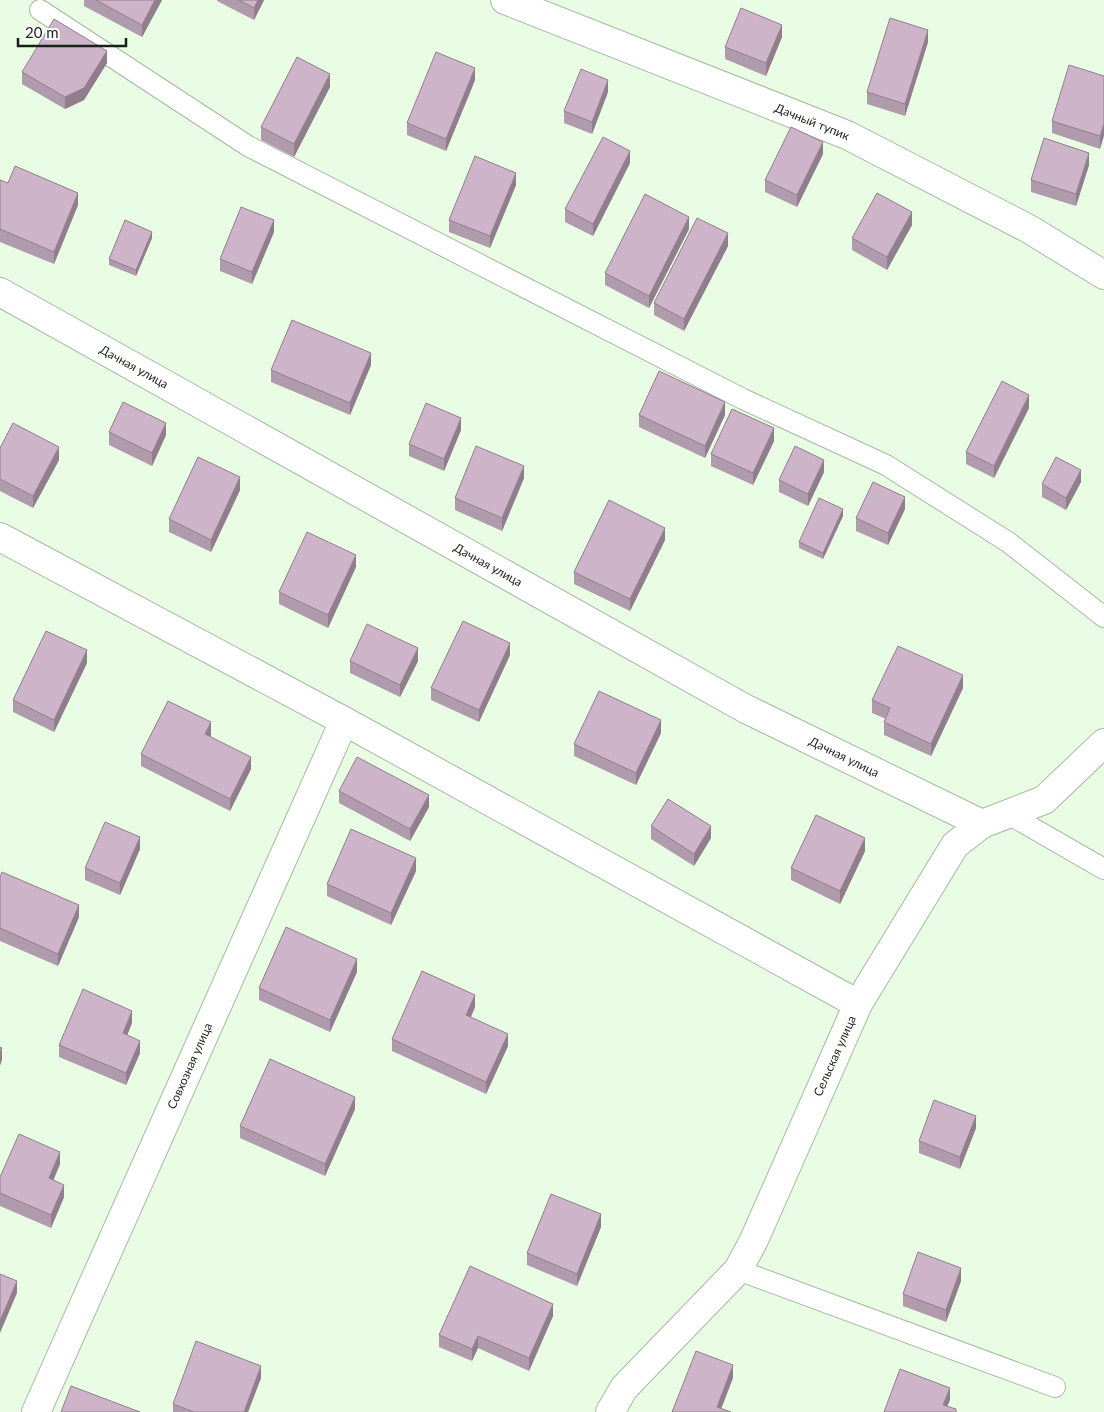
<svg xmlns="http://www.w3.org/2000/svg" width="1104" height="1412" viewBox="0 0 1104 1412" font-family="Lato,sans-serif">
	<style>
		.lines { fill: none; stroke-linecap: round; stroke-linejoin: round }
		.lane-casing { stroke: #a6b9a2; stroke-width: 22 }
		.street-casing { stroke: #a6b9a2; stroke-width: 30 }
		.lane { stroke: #fff; stroke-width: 20 }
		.street { stroke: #fff; stroke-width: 28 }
		.wall { fill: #b09bac }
		.shaded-wall { fill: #907e8c }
		.building { fill: #cdb4c8; stroke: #907e8c }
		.labels { text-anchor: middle; stroke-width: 5; stroke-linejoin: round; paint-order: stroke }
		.street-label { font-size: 12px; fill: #192018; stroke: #fff }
	</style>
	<rect width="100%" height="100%" fill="#e9fde4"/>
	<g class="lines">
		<defs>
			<g id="lane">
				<path d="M40,10L248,146L743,399L886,465L1008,542L1104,617"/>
				<path d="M1010,815L1104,869"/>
				<path d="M738,1270L1055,1387"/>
			</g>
			<g id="street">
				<path d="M505,0L847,135L1029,229L1104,275"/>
				<path d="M0,292L746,709L982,824"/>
				<path d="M0,537L344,721L858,1004"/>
				<path d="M36,1412L344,721"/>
				<path d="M610,1412L624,1388L738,1270L754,1240L858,1004L955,845L982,824L1044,800L1104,743"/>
			</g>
		</defs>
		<!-- lane casing -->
		<use href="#lane" class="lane-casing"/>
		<!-- street casing -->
		<use href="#street" class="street-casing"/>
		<!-- lane -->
		<use href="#lane" class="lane"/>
		<!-- street -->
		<use href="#street" class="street"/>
	</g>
	<!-- wall -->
	<g class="wall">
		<path d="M84,0H162L142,37L84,6Z"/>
		<path d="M217,0H264L254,20L217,1Z"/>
		<path d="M782,37L766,76L725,59V47Z"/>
		<path d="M928,42L905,116L867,104V92Z"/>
		<path d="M107,63L84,100L65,109L22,84V72Z"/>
		<path d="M1104,76L1100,149L1052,133V121Z"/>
		<path d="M475,80L446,151L407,135V123Z"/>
		<path d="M330,87L294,157L261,140V127Z"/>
		<path d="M608,92L592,134L564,123V111Z"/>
		<path d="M823,154L797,207L765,192V180Z"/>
		<path d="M630,163L593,236L565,222V209Z"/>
		<path d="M1089,165L1076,206L1031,192V180Z"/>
		<path d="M0,180L8,183L78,205L54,264L0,242Z"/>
		<path d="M516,185L490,248L449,232V220Z"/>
		<path d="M912,225L887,270L852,250V238Z"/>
		<path d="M689,229L649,308L605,285V273Z"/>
		<path d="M274,232L252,284L220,271V259Z"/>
		<path d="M152,238L136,276L109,265V259Z"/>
		<path d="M728,246L684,331L654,315V303Z"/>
		<path d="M371,365L350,415L271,382V370Z"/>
		<path d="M1029,408L994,478L966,464V452Z"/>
		<path d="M639,415H725L705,458L639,427Z"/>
		<path d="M461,430L444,471L409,456V444Z"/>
		<path d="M109,432L166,435L152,466L109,445Z"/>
		<path d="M774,441L753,485L711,466V454Z"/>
		<path d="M0,448L59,460L33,508L0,491Z"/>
		<path d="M824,472L808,506L779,492V480Z"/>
		<path d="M524,478L502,531L455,510V498Z"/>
		<path d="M1081,482L1066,510L1042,497V484Z"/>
		<path d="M240,490L211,552L169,532V519Z"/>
		<path d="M905,509L888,545L856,531V518Z"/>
		<path d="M843,516L823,559L799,548V542Z"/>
		<path d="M665,540L630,611L574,584V572Z"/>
		<path d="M356,567L328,628L279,604V592Z"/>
		<path d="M510,655L479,722L431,700V688Z"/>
		<path d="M350,661H418L400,697L350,673Z"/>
		<path d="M87,663L54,732L13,712V700Z"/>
		<path d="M963,688L931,756L884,735V722L886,719L872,713V700Z"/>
		<path d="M661,733L636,785L574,756V744Z"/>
		<path d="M211,735L210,736L251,769L230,811L141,766V754Z"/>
		<path d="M339,791L429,807L410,841L339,803Z"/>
		<path d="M651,826L711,838L694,866L651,839Z"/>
		<path d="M140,849L120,895L85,880V868Z"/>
		<path d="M865,851L840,904L791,880V868Z"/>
		<path d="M416,871L391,925L327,896V884Z"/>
		<path d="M0,877L79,917L58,966L0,941Z"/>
		<path d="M357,972L330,1032L259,1000V988Z"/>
		<path d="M475,1007L471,1017L508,1046L486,1094L392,1051V1039Z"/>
		<path d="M132,1023L127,1035L140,1053L126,1085L59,1057V1045Z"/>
		<path d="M355,1109L325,1176L240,1138V1126Z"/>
		<path d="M976,1128L960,1169L919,1153V1141Z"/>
		<path d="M60,1164L53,1180L64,1197L51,1228L0,1206V1177Z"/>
		<path d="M601,1227L577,1286L527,1265V1253Z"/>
		<path d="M961,1281L946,1322L903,1306V1294Z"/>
		<path d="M553,1316L529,1371L478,1348L472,1361L439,1347V1335Z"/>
		<path d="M261,1378L248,1412H173V1404Z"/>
	</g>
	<!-- shaded-wall -->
	<g class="shaded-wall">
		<path d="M155,0H162L142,37V25Z"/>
		<path d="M258,0H264L254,20V8Z"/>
		<path d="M782,25V37L766,76V63Z"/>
		<path d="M928,30V42L905,116V104Z"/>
		<path d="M107,51V63L84,100L65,109V97Z"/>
		<path d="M475,68V80L446,151V139Z"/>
		<path d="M330,74V87L294,157V144Z"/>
		<path d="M608,80V92L592,134V122Z"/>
		<path d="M1104,124V136L1100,149V136Z"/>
		<path d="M823,142V154L797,207V195Z"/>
		<path d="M630,151V163L593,236V224Z"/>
		<path d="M1089,153V165L1076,206V194Z"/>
		<path d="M516,173V185L490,248V236Z"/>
		<path d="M78,193V205L54,264V252Z"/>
		<path d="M912,212V225L887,270V257Z"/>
		<path d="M689,217V229L649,308V296Z"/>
		<path d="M274,220V232L252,284V272Z"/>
		<path d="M152,232V238L136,276V270Z"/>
		<path d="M728,233V246L684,331V319Z"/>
		<path d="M371,353V365L350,415V403Z"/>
		<path d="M1029,395V408L994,478V466Z"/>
		<path d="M725,402V415L705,458V446Z"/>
		<path d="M461,418V430L444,471V459Z"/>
		<path d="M166,423V435L152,466V453Z"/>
		<path d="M774,428V441L753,485V473Z"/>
		<path d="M59,447V460L33,508V496Z"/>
		<path d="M824,460V472L808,506V494Z"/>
		<path d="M524,466V478L502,531V518Z"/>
		<path d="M1081,470V482L1066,510V498Z"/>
		<path d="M240,477V490L211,552V540Z"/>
		<path d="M905,497V509L888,545V533Z"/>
		<path d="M843,509V516L823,559V553Z"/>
		<path d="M665,528V540L630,611V599Z"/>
		<path d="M356,555V567L328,628V615Z"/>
		<path d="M510,643V655L479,722V710Z"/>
		<path d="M418,648V661L400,697V685Z"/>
		<path d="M87,650V663L54,732V720Z"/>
		<path d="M963,675V688L931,756V744Z"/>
		<path d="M661,720V733L636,785V773Z"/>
		<path d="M211,722V735L205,746V734Z"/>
		<path d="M251,757V769L230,811V799Z"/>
		<path d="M429,795V807L410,841V829Z"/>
		<path d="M711,826V838L694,866V854Z"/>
		<path d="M140,837V849L120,895V883Z"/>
		<path d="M865,838V851L840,904V891Z"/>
		<path d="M416,858V871L391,925V913Z"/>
		<path d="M79,905V917L58,966V954Z"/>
		<path d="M357,959V972L330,1032V1020Z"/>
		<path d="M475,995V1007L466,1027V1015Z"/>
		<path d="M132,1011V1023L123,1046V1033Z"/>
		<path d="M508,1034V1046L486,1094V1082Z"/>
		<path d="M140,1041V1053L126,1085V1073Z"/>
		<path d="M2,1048V1060L0,1066V1054Z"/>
		<path d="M355,1097V1109L325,1176V1164Z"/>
		<path d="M976,1116V1128L960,1169V1157Z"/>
		<path d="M60,1152V1164L49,1191V1178Z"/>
		<path d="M64,1185V1197L51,1228V1215Z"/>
		<path d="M601,1214V1227L577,1286V1274Z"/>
		<path d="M961,1268V1281L946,1322V1310Z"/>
		<path d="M17,1281V1293L0,1333V1321Z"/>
		<path d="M553,1304V1316L529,1371V1358Z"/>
		<path d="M478,1336V1348L472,1361V1349Z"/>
		<path d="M733,1365V1378L720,1412L717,1407Z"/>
		<path d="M261,1366V1378L248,1412H244Z"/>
		<path d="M950,1388V1400L945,1412L943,1405Z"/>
	</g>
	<!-- building -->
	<g class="building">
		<path d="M96,0H155L142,25Z"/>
		<path d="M239,0H258L254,8Z"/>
		<path d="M741,8L782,25L766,63L725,47Z"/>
		<path d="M890,18L928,30L905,104L867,92Z"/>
		<path d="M54,19L107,51L84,88L65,97L22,72Z"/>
		<path d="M436,52L475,68L446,139L407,123Z"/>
		<path d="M297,57L330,74L294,144L261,127Z"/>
		<path d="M1069,65L1104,76V124L1100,136L1052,121Z"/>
		<path d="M581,69L608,80L592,122L564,111Z"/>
		<path d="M791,127L823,142L797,195L765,180Z"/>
		<path d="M603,137L630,151L593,224L565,209Z"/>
		<path d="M1044,138L1089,153L1076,194L1031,180Z"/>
		<path d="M475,156L516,173L490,236L449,220Z"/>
		<path d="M15,166L78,193L54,252L0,229V180L8,183Z"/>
		<path d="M877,193L912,212L887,257L852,238Z"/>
		<path d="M645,194L689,217L649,296L605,273Z"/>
		<path d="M241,207L274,220L252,272L220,259Z"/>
		<path d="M697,218L728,233L684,319L654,303Z"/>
		<path d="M125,220L152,232L136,270L109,259Z"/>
		<path d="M292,320L371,353L350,403L271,370Z"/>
		<path d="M659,371L725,402L705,446L639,415Z"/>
		<path d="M1002,381L1029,395L994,466L966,452Z"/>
		<path d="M123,402L166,423L152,453L109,432Z"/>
		<path d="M426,403L461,418L444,459L409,444Z"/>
		<path d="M732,409L774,428L753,473L711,454Z"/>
		<path d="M13,423L59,447L33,496L0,479V448Z"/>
		<path d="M476,446L524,466L502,518L455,498Z"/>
		<path d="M795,446L824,460L808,494L779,480Z"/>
		<path d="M198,457L240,477L211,540L169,519Z"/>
		<path d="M1056,457L1081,470L1066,498L1042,484Z"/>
		<path d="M873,482L905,497L888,533L856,518Z"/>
		<path d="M819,498L843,509L823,553L799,542Z"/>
		<path d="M609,500L665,528L630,599L574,572Z"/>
		<path d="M307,532L356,555L328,615L279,592Z"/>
		<path d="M463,621L510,643L479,710L431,688Z"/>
		<path d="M367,624L418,648L400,685L350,661Z"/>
		<path d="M46,631L87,650L54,720L13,700Z"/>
		<path d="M898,646L963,675L931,744L884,722L890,708L872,700Z"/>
		<path d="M599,691L661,720L636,773L574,744Z"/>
		<path d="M168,701L211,722L205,734L251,757L230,799L141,754Z"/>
		<path d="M357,757L429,795L410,829L339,791Z"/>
		<path d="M668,799L711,826L694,854L651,826Z"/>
		<path d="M816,815L865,838L840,891L791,868Z"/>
		<path d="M105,822L140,837L120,883L85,868Z"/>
		<path d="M351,829L416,858L391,913L327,884Z"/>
		<path d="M2,872L79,905L58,954L0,928V877Z"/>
		<path d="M286,927L357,959L330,1020L259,988Z"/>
		<path d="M422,971L475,995L466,1015L508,1034L486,1082L392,1039Z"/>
		<path d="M83,989L132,1011L123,1033L140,1041L126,1073L59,1045Z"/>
		<path d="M0,1047L2,1048L0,1054Z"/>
		<path d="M270,1059L355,1097L325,1164L240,1126Z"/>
		<path d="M934,1100L976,1116L960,1157L919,1141Z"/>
		<path d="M19,1134L60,1152L49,1178L64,1185L51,1215L0,1193V1177Z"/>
		<path d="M551,1194L601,1214L577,1274L527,1253Z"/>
		<path d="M918,1252L961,1268L946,1310L903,1294Z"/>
		<path d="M470,1266L553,1304L529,1358L478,1336L472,1349L439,1335Z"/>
		<path d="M0,1274L17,1281L0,1321Z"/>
		<path d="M196,1341L261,1366L244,1412H194L173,1404Z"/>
		<path d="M696,1351L733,1365L717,1407L731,1412H672Z"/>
		<path d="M900,1369L950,1388L943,1405L956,1409V1412H884Z"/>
		<path d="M71,1386L140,1412H61Z"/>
	</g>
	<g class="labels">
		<!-- street labels -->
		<g class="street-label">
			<text transform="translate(812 122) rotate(22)" y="4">Дачный тупик</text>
			<text transform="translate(134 367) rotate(29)" y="4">Дачная улица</text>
			<text transform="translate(488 565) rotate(29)" y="4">Дачная улица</text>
			<text transform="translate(844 757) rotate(26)" y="4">Дачная улица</text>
			<text transform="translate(835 1056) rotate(-66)" y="4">Сельская улица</text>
			<text transform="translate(190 1066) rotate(-66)" y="4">Совхозная улица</text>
		</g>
	</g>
	<!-- scale -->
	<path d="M18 38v8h108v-8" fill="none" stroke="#192018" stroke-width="2.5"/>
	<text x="25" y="38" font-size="15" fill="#192018" stroke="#ffffff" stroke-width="4" paint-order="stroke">20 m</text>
</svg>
